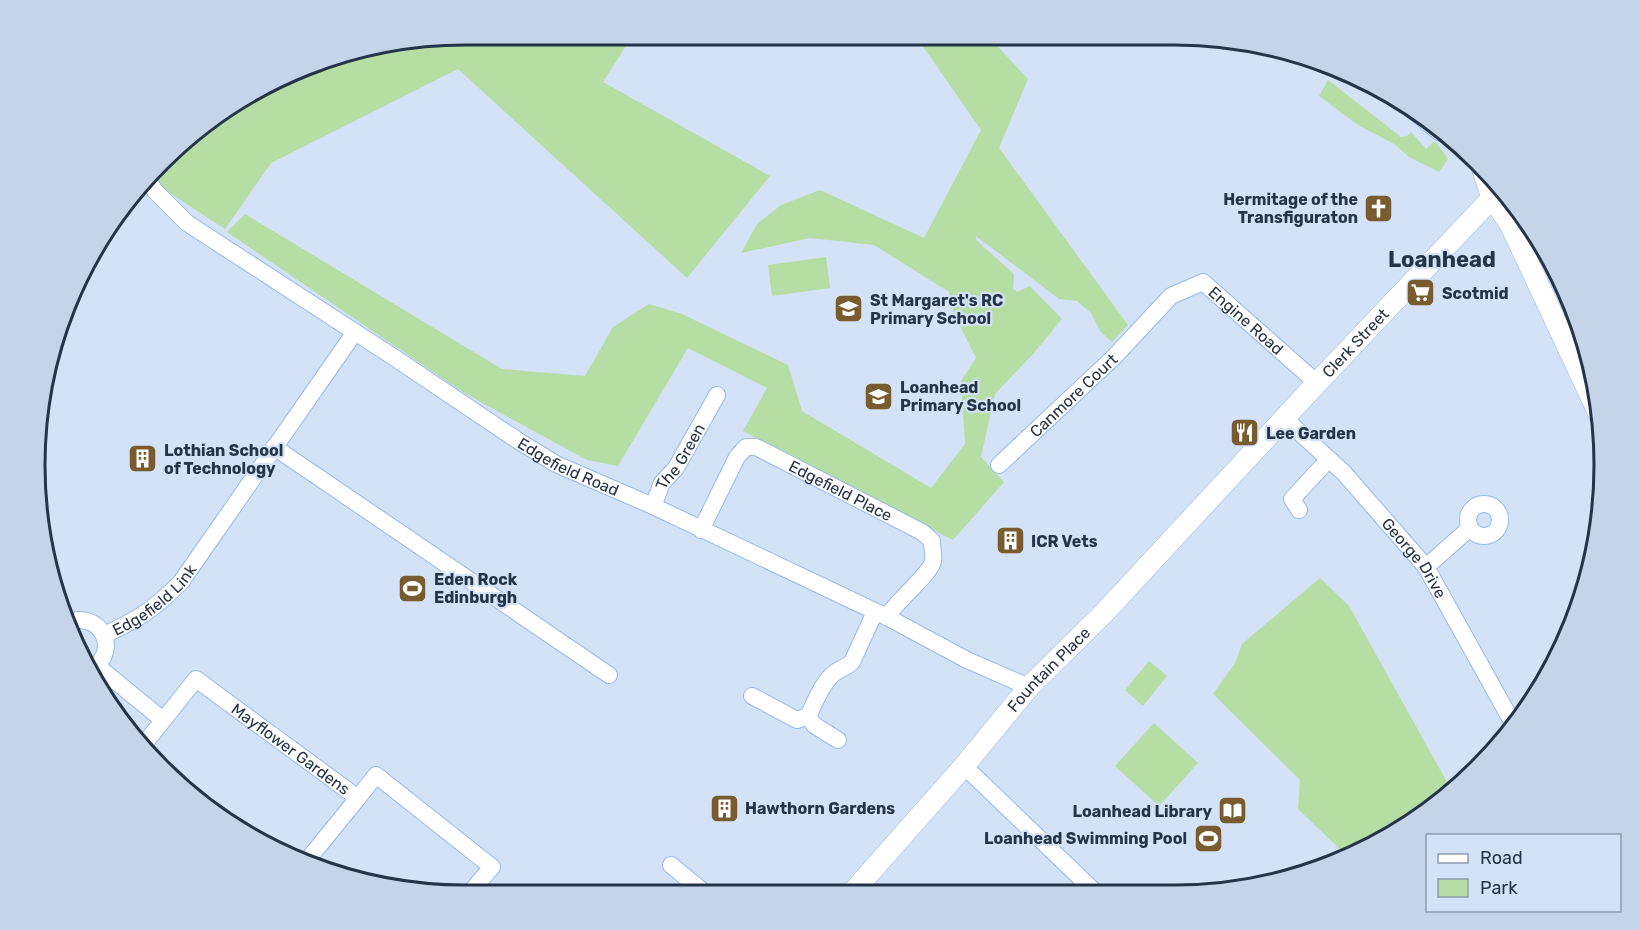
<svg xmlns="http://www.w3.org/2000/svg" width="1639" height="930" viewBox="0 0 1639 930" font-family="Rubik,sans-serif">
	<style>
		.green { fill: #b6dda4 }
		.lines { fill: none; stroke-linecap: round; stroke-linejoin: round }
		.minor-casing { stroke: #95baec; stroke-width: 18 }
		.major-casing { stroke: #95baec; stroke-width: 22 }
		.minor { stroke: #fff; stroke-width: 16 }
		.major { stroke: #fff; stroke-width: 21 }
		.labels { text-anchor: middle; stroke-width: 4.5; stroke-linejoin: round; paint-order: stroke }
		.poi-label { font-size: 16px; font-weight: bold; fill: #253448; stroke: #d3e2f7; text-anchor: start }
		.street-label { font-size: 16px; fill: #253448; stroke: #d3e2f7 }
		.district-label { font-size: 22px; font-weight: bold; fill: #253448; stroke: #d3e2f7 }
		.rim { fill: none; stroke: #253448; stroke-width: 3 }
	</style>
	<rect width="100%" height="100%" fill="#d3e2f7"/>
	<!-- green -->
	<g class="green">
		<path d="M465,35H658L626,46L603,82L770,176L687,278L458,69L271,163L225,229L162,188L155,174L198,128L327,57Z"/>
		<path d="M915,35H987L1028,79L999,148L1128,325L1112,342L1100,331L1091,313L1077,301L1059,299L976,236V240L1014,274L1013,289L1017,292L1030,286L1062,319L1033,354L995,394L981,457L1004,482L953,540L743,431L767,388L688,348L618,466L587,460L464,393L227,232L245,214L502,369L585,376L613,327L649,304L682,314L788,365L802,411L931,488L965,444L961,381L976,358L954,314L949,292L874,245L810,238L741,253L757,224L781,205L820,190L924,238L981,130Z"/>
		<path d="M1328,80L1401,137L1407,136L1411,132L1426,149L1435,141L1448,159L1439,172L1409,157L1394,144L1358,125L1319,96Z"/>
		<path d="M826,257L830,288L772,296L768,265Z"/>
		<path d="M1320,578L1349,606L1452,791L1413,823L1347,856L1298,809L1300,780L1213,694L1235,663L1242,644Z"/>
		<path d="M1149,661L1167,676L1143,706L1125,690Z"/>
		<path d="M1154,723L1198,763L1159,806L1115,766Z"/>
	</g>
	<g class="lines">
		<defs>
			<g id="minor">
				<path d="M1400,100L1439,132L1452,137"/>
				<path id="s1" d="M149,181L155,191L187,223L395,358L517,440L556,464L653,506L887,617L967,660L1029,687"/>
				<path id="s2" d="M1284,418L1344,473L1426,567L1510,718L1515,722"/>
				<path d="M274,447L609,675"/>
				<path id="s3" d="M999,465L1114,357L1171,296L1203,282L1317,383"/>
				<circle cx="1484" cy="520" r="16"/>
				<path id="s4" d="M653,506L662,483L676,468L717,395"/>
				<path d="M1299,510L1292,499L1329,459"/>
				<path id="s5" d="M701,530L737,457L746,447H756L922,532L932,541C932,547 934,555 933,561C930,575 896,601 887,617"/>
				<path d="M1426,567L1470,528"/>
				<path d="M66,623C99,609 122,649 92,669"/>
				<path id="s6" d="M104,635C139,619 154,609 181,582L355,332"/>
				<path d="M97,666L163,720"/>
				<path d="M752,696L797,720L808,716L814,725L838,740"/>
				<path d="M808,716C815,703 821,685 832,675C838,669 846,668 852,662L875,612"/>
				<path id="s7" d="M141,748L196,679L358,798L376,775L492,867L469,894"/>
				<path d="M964,766L1095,892"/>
				<path d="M305,863L358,798"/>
				<path d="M671,865L706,894"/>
			</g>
			<g id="major">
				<path d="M1482,167L1492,198L1510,224L1600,416"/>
				<path id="s8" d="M852,893L964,766L1029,687L1104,613L1317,383L1492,198"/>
			</g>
		</defs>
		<!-- minor casing -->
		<use href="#minor" class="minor-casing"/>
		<!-- major casing -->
		<use href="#major" class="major-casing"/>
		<!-- minor -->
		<use href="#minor" class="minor"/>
		<!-- major -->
		<use href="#major" class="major"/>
	</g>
	<!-- icons -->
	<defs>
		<symbol id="church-square" viewBox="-11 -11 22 22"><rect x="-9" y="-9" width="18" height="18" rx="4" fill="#785b2f" stroke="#d3e2f7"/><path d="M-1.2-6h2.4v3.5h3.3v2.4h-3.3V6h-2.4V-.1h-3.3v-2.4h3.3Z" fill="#fff"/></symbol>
		<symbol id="supermarket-square" viewBox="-11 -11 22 22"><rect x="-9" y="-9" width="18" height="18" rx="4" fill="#785b2f" stroke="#d3e2f7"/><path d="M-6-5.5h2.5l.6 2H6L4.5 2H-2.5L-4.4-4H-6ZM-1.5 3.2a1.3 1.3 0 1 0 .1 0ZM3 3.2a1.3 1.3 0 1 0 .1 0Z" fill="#fff"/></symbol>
		<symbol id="school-square" viewBox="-11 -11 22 22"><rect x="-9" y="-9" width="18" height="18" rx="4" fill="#785b2f" stroke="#d3e2f7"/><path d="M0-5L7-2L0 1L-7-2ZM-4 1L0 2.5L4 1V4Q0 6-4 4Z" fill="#fff"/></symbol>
		<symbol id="restaurant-square" viewBox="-11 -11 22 22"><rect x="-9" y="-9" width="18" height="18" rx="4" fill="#785b2f" stroke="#d3e2f7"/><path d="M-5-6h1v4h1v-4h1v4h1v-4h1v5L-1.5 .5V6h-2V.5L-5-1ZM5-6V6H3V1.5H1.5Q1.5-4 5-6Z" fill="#fff"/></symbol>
		<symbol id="building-square" viewBox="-11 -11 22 22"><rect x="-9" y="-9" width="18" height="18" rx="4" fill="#785b2f" stroke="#d3e2f7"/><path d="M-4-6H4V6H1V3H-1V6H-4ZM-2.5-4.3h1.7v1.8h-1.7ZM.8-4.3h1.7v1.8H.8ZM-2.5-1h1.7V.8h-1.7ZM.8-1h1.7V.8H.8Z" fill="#fff"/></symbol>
		<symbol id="stadium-square" viewBox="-11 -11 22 22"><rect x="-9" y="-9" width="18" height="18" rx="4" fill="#785b2f" stroke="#d3e2f7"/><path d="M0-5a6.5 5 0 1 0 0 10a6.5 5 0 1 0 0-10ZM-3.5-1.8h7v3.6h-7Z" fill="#fff"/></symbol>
		<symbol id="library-square" viewBox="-11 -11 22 22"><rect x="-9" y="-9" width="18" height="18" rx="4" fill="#785b2f" stroke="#d3e2f7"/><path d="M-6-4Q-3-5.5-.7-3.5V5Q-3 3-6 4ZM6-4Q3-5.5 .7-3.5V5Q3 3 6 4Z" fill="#fff"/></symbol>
	</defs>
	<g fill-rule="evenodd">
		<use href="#church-square" x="1362" y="192" width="33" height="33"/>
		<use href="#supermarket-square" x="1404" y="276" width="33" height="33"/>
		<use href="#school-square" x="832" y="292" width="33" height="33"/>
		<use href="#school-square" x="862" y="380" width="33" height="33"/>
		<use href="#restaurant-square" x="1228" y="416" width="33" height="33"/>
		<use href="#building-square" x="126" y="442" width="33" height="33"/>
		<use href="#building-square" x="994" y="524" width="33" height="33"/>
		<use href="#stadium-square" x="396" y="572" width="33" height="33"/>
		<use href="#building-square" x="708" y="792" width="33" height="33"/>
		<use href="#library-square" x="1216" y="794" width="33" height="33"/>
		<use href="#stadium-square" x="1192" y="822" width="33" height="33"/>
	</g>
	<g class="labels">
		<!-- poi labels -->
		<g class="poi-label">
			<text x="1358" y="205" text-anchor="end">Hermitage of the<tspan x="1358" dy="18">Transfiguraton</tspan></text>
			<text x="1442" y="299">Scotmid</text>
			<text x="870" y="306">St Margaret's RC<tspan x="870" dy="18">Primary School</tspan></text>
			<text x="900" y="393">Loanhead<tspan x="900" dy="18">Primary School</tspan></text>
			<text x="1266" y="439">Lee Garden</text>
			<text x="164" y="456">Lothian School<tspan x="164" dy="18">of Technology</tspan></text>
			<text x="1031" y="547">ICR Vets</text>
			<text x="434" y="585">Eden Rock<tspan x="434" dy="18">Edinburgh</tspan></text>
			<text x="745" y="814">Hawthorn Gardens</text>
			<text x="1212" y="817" text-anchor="end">Loanhead Library</text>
			<text x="1187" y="844" text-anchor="end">Loanhead Swimming Pool</text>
		</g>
		<!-- street labels -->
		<g class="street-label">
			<text dy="6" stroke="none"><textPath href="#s3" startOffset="334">Engine Road</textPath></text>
			<text dy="6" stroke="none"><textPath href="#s8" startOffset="746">Clerk Street</textPath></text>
			<text dy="6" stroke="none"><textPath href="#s3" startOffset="102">Canmore Court</textPath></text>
			<text dy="6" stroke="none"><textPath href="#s4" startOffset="57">The Green</textPath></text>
			<text dy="6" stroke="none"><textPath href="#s1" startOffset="510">Edgefield Road</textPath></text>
			<text dy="6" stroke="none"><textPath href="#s5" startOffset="200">Edgefield Place</textPath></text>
			<text dy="6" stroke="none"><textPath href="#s2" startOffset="192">George Drive</textPath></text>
			<text dy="6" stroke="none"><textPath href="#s6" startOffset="62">Edgefield Link</textPath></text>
			<text dy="6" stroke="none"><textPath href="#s8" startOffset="298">Fountain Place</textPath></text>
			<text dy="6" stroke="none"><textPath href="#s7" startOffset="206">Mayflower Gardens</textPath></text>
		</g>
		<!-- district labels -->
		<g class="district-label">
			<text x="1442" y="267">Loanhead</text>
		</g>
	</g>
	<!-- crop -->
	<path d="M0 0H1639V930H0ZM465 45H1174A420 420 0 0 1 1594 465V465A420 420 0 0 1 1174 885H465A420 420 0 0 1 45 465V465A420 420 0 0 1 465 45Z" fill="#c5d4e9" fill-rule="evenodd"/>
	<path class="rim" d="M465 45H1174A420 420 0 0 1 1594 465V465A420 420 0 0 1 1174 885H465A420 420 0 0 1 45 465V465A420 420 0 0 1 465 45Z"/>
	<!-- legend -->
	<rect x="1426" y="834" width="195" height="78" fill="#d3e2f7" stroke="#8d9cb1" stroke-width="1.5"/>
	<rect x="1438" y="854" width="30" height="9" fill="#ffffff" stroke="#8d9cb1" stroke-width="1.5"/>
	<text x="1480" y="864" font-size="18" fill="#253448">Road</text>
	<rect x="1438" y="879" width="30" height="18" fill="#b6dda4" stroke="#8d9cb1" stroke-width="1.5"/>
	<text x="1480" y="894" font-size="18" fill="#253448">Park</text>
</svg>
